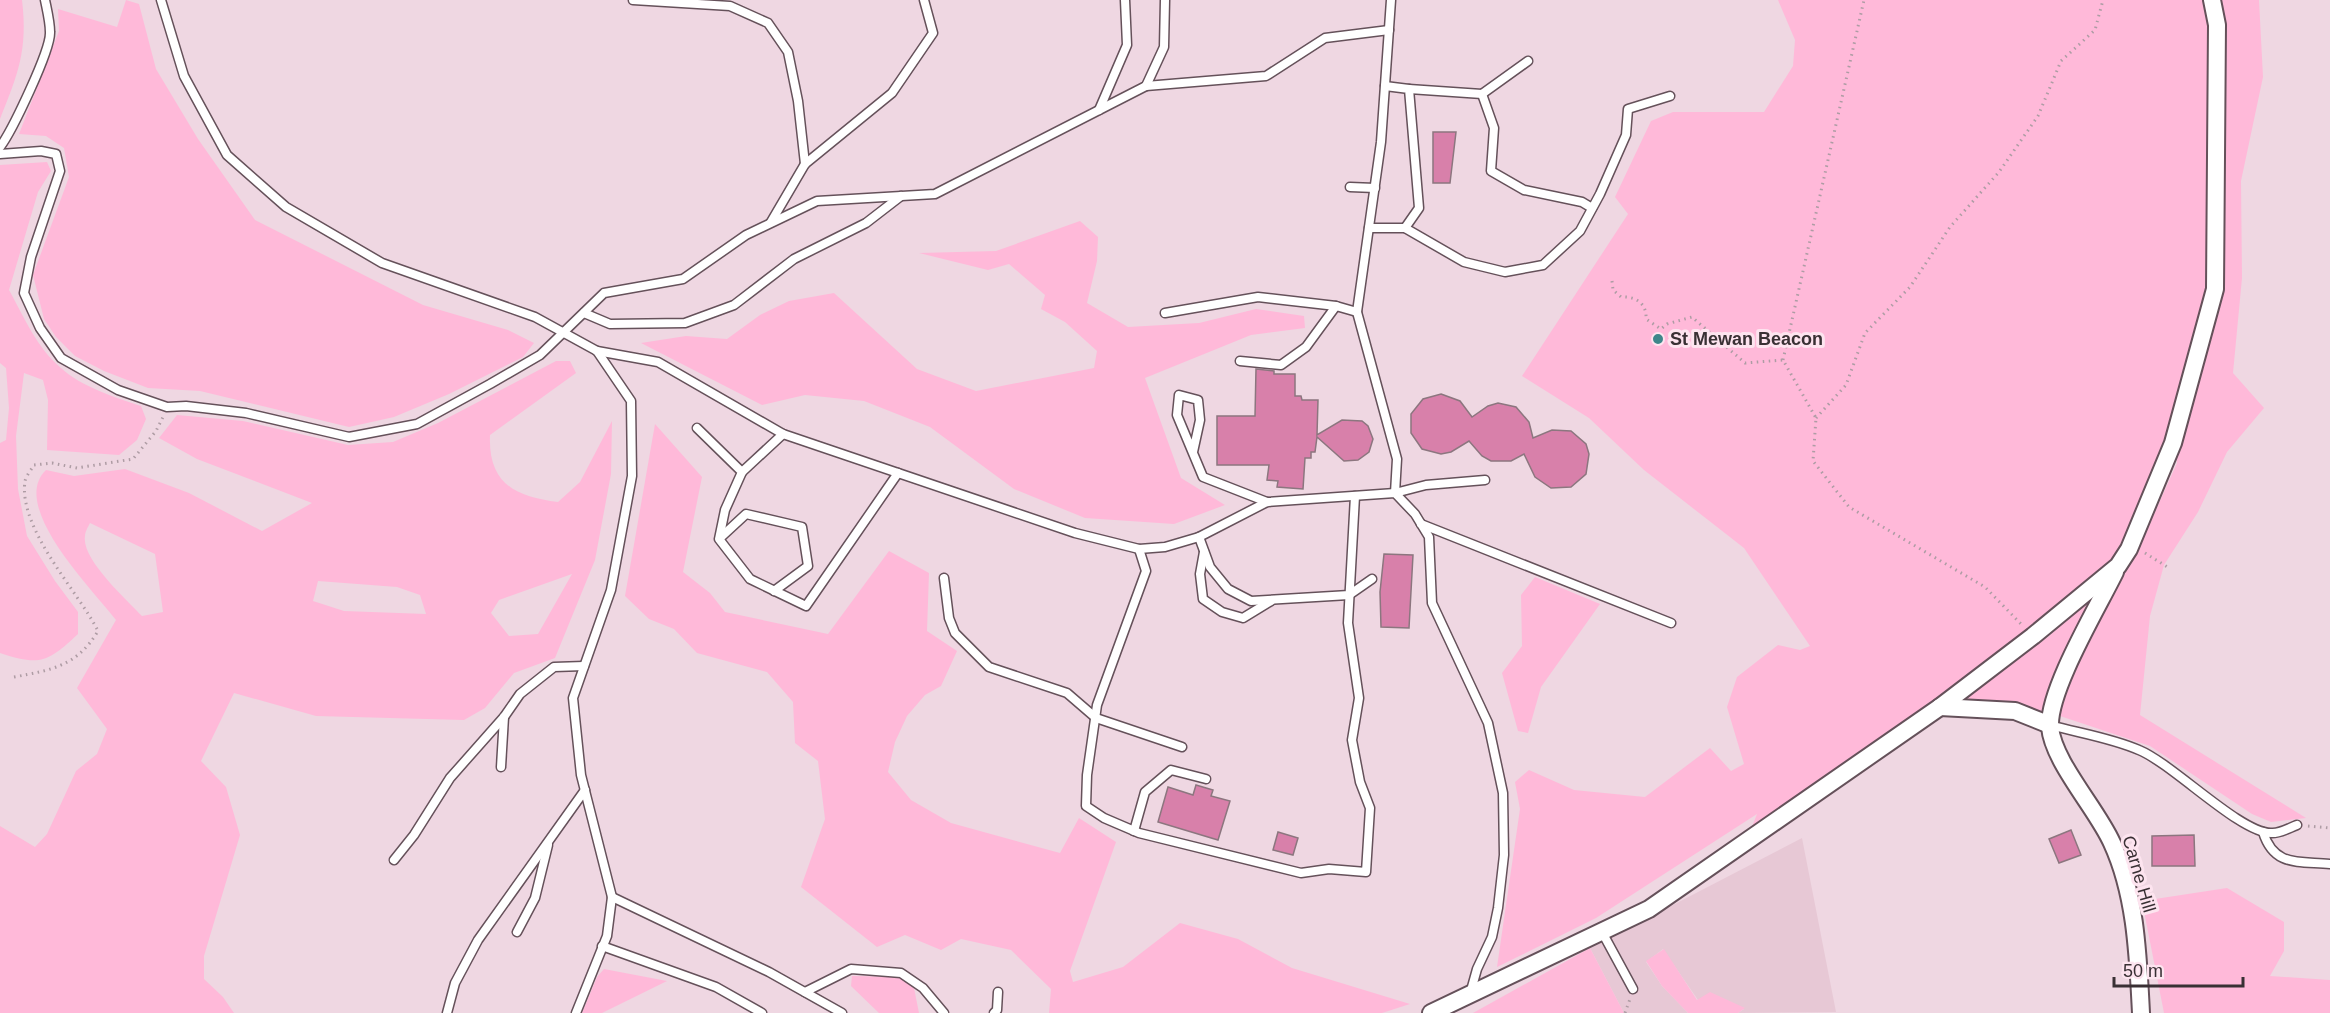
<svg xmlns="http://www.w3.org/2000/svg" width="2330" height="1013" viewBox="0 0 2330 1013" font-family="Arial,sans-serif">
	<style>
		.built { fill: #e7c8d5 }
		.green { fill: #ffb9d9; fill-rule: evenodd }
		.building { fill: #d880aa; stroke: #8c767f; stroke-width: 1.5 }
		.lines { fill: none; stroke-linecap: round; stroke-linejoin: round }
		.service-casing { stroke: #65515a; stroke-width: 11 }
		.minor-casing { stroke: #65515a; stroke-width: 20 }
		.path { stroke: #ae9ca4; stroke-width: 3; stroke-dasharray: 1.5 4.5; stroke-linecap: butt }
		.service { stroke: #fff; stroke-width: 8 }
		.minor { stroke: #fff; stroke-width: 16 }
		.poi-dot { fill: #3e868a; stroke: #fde4ef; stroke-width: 2 }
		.labels { text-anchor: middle; stroke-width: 6; stroke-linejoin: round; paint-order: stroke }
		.poi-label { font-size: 18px; font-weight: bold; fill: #393034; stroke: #fde4ef; text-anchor: start }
		.street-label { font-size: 18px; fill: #393034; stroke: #fde4ef }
	</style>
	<rect width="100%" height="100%" fill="#efd7e2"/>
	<!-- built -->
	<path class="built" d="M1802,838L1836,1012L1738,1013L1744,1009L1698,1000L1663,949L1646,962L1662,986L1688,1013H1624L1590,948Z"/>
	<!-- green -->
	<g class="green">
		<path d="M0,0H22C28,50 18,74 0,119Z"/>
		<path d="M126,0L139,4L156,69L198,139L255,220L423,305L508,330L534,343L523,357L449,394L394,417L349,427L200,391L148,388L104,371L75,356L56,337L44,319L33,275L69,177L64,148L46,136L19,134L59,31L58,9L117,27Z"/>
		<path d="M1778,0H2259L2263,77L2241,181L2242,278L2233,373L2264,408L2227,452L2198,512L2164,565L2150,616L2140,715L2306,818L2271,822L2252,814L2150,746L2054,714L1940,707L1746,842L1757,814L1596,918L1497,967L1520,809L1515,782L1529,770L1574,790L1645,797L1710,748L1731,771L1744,764L1727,707L1737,677L1778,645L1800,650L1810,646L1744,548L1644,470L1589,418L1522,376L1628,214L1615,197L1651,121L1673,112H1764L1793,66L1795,40ZM2173,443L2177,463L2141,543L2059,688L2103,585L2047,638L2034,635L2113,558Z"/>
		<path d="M47,162L51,171L38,192L9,290C24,317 37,348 61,368C80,386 116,398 141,406L146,419L137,440L119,455L47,450L48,400L43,380L24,373L16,436L18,489L27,536L55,581L78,612V634C47,663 40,666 0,653V443L6,440L9,408L6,368L0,363V165Z"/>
		<path d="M1080,221L1098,237L1097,261L1087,303L1128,327L1199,323L1256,309L1304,316L1305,328L1251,335L1145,378L1181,478L1225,505L1174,524L1085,518L1014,489L930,427L864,401L805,395L762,405L641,343L686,336L727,339L760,315L789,301L834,293L917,369L976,391L1094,368L1097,351L1065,322L1041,309L1045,295L1009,264L988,270L919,253L996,251Z"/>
		<path d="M556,361H570L576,373L490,435C488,483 515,497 558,502L580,482L612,421L611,474L595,560L555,658L514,673L485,708L464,720L316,716L234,693L201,761L226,787L240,835L204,956V979L223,997L234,1013H0V826L35,847L47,834L76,771L97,754L107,729L77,688L116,620C94,591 8,506 46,470L74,476L125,469L189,493L262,531L312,503L197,459L159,438L177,415L243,421L348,445L393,442L438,423ZM90,523L155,554L163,612L142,616C127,600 81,559 85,536C85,532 88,527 90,523ZM572,574L538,634L509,636L491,613L499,600ZM318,581L397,587L420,595L426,614L344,611L313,601Z"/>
		<path d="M655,424L702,477L683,572L710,593L725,612L828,634L889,551L929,573L927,631L957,651L941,686L925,695L907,716L895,742L888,772L911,800L951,823L1060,853L1079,818L1116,842L1070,971L1073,982L1123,967L1180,923L1238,939L1292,968L1410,1004L1382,1013H1049L1051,989L1011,950L961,939L941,950L905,935L877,947L801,887L825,819L818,761L795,743L793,702L767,672L697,653L674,629L649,619L625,596Z"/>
		<path d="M1535,577L1600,604L1541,687L1528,733L1518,731L1502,673L1522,646L1521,595Z"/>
		<path d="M2227,888L2284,922V951L2270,976L2330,980V1013H2164L2142,901Z"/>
		<path d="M1590,948L1624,1013H1473Z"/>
		<path d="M1664,949L1697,1000L1710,992L1745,1008L1738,1013H1688L1662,986L1646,961Z"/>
		<path d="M604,969L667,981L602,1013H582L597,977Z"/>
		<path d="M852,976L899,977L914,988L919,1013H879L851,986Z"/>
	</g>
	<!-- building -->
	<g class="building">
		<path d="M1433,132H1456L1450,183H1433Z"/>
		<path d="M1256,369L1274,371V374H1295V396H1301L1302,400H1318L1317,435L1342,420L1362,421L1368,426L1373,439L1369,452L1358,460L1344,461L1317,437L1315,452H1311V458H1305L1303,489L1277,487L1278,481L1267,480L1269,465H1217V416H1255Z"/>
		<path d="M1441,394L1460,401L1472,417L1488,406L1498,403L1516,407L1529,422L1533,438L1552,430L1571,431L1586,444L1589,454L1586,474L1571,487L1551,488L1535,477L1524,454L1511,461H1491L1482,456L1469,441L1451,452L1441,454L1422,449L1411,433V414L1423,399Z"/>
		<path d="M1384,554L1413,555L1409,628L1381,627L1380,592Z"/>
		<path d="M1196,785L1213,790L1211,796L1230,801L1218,840L1158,822L1168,787L1193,795Z"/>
		<path d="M2071,830L2081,855L2059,863L2049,839Z"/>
		<path d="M1278,832L1298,838L1293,855L1273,850Z"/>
		<path d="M2194,835L2195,866H2152V836Z"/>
	</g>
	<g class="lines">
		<defs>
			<g id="service">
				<path d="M161,0L184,76L227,155L286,207L382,263L535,317L597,351L631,401L632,476L611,590L573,698L581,775L612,897L607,936L576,1013"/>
				<path d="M633,0L730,6L768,23L788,52L798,101L805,164"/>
				<path d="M1391,0L1381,142L1357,312L1397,459L1395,493L1426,485L1485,480"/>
				<path d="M1146,86L1266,76L1325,38L1389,30"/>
				<path d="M1385,86L1409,89L1419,208L1405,228"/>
				<path d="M1409,89L1482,94L1528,61"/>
				<path d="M1482,94L1494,128L1491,171L1524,190L1582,202L1592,208"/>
				<path d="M1099,110L1127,45L1125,0"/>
				<path d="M0,147C12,131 51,50 50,32C50,22 47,10 45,0"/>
				<path d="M0,154L41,151L56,154L60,171L31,257L24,293L40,328L61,358L118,390L167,407L186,406L246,413L349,437L417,424L490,384L540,355L604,293L683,279L746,235L817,201L935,194L1146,86L1164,47L1165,0"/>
				<path d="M1350,187L1375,188"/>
				<path d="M771,222L805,164L892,93L933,33L924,0"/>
				<path d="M1369,228H1405L1464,262L1505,272L1543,265L1580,231L1600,194L1626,135L1628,109L1670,96"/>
				<path d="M584,313L610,324L685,323L734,305L794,259L866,223L901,196"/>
				<path d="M1165,313L1258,297L1336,306"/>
				<path d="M597,351L658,362L783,434L1075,533L1139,549L1165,547L1199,537L1267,502L1395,493L1415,514L1429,537L1432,603L1488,723L1503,793L1504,855L1498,908L1492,937L1477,969L1470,994"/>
				<path d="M1240,361L1281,365L1306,347L1336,306L1357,312"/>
				<path d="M697,428L742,472L725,510L719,539L750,579L806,606L898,473"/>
				<path d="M1193,452L1200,420L1198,400L1179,395L1177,415L1203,477L1267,502"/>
				<path d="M742,472L783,434"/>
				<path d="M1421,524L1671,623"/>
				<path d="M1199,537L1210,567L1228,589L1251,601L1349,595L1372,579"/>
				<path d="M720,538L746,514L802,527L808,566L774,591"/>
				<path d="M1139,549L1146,571L1097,705L1087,775L1086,806L1104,818L1139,833L1301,873L1329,869L1366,872L1370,808L1360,782L1352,740L1359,698L1348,623L1355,496"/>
				<path d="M1204,552L1200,574L1203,599L1222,612L1243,618L1271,601"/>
				<path d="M944,578L949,618L955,633L989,667L1067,693L1096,718L1182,747"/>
				<path d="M2050,725C2079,733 2112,738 2139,750C2173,764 2240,833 2271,833C2279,834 2289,828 2297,825"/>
				<path d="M501,767L504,717"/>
				<path d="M1134,831L1145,792L1171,770L1206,779"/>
				<path d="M2263,832C2274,867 2298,861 2330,864"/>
				<path d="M394,860L414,835L450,778L504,717L520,694L554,667L584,666"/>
				<path d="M612,897L769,972L842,1013"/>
				<path d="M517,932L535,898L548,845"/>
				<path d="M1602,932L1633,989"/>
				<path d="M602,946L716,987L762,1013"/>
				<path d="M805,992L851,969L901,973L923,988L944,1013"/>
				<path d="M447,1013L455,983L478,940L585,790"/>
				<path d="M994,1013L997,1010L998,992"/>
			</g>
			<g id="minor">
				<path d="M2115,572C2098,607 2048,690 2050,727C2053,762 2097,809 2112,843C2136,895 2138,956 2141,1013"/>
				<path d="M1940,707L2015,711L2050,725"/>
				<path d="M1431,1013L1649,909L1940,707L2033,636L2118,566L2129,549L2173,443L2215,289L2217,25L2212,0"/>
			</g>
		</defs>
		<!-- service casing -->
		<use href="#service" class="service-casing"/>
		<!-- minor casing -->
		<use href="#minor" class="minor-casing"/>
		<!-- path -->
		<g class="path">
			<path d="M1612,281L1613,290L1621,297C1635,296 1647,303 1646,319L1661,329L1667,324L1692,317L1745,363L1783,360L1816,418L1813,461L1849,507L1985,587L2021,624"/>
			<path d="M1783,360L1864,0"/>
			<path d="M1816,418L1846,385L1865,333L1910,287L1950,227L1999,172L2038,116L2061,61L2095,30L2103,0"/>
			<path d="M2145,553L2169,568"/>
			<path d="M14,677C52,670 77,666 98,631C78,591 18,529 25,481C26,476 31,470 34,465L52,463L77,468L133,459L156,431L163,417"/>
			<path d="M2308,826L2330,828"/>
			<path d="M1625,1013L1630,999"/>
		</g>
		<!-- service -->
		<use href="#service" class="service"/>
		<!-- minor -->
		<use href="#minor" class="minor"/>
	</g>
	<!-- markers -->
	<circle class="poi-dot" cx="1658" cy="339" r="6"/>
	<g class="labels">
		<!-- poi labels -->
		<g class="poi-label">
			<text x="1670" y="345">St Mewan Beacon</text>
		</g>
		<!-- street labels -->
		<g class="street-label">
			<text transform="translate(2139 874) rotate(74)" y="6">Carne Hill</text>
		</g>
	</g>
	<!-- scale -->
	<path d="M2114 977v9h129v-9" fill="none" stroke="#393034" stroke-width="3"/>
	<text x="2123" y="977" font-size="18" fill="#393034" stroke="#fde4ef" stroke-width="4.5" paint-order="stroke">50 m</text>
</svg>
